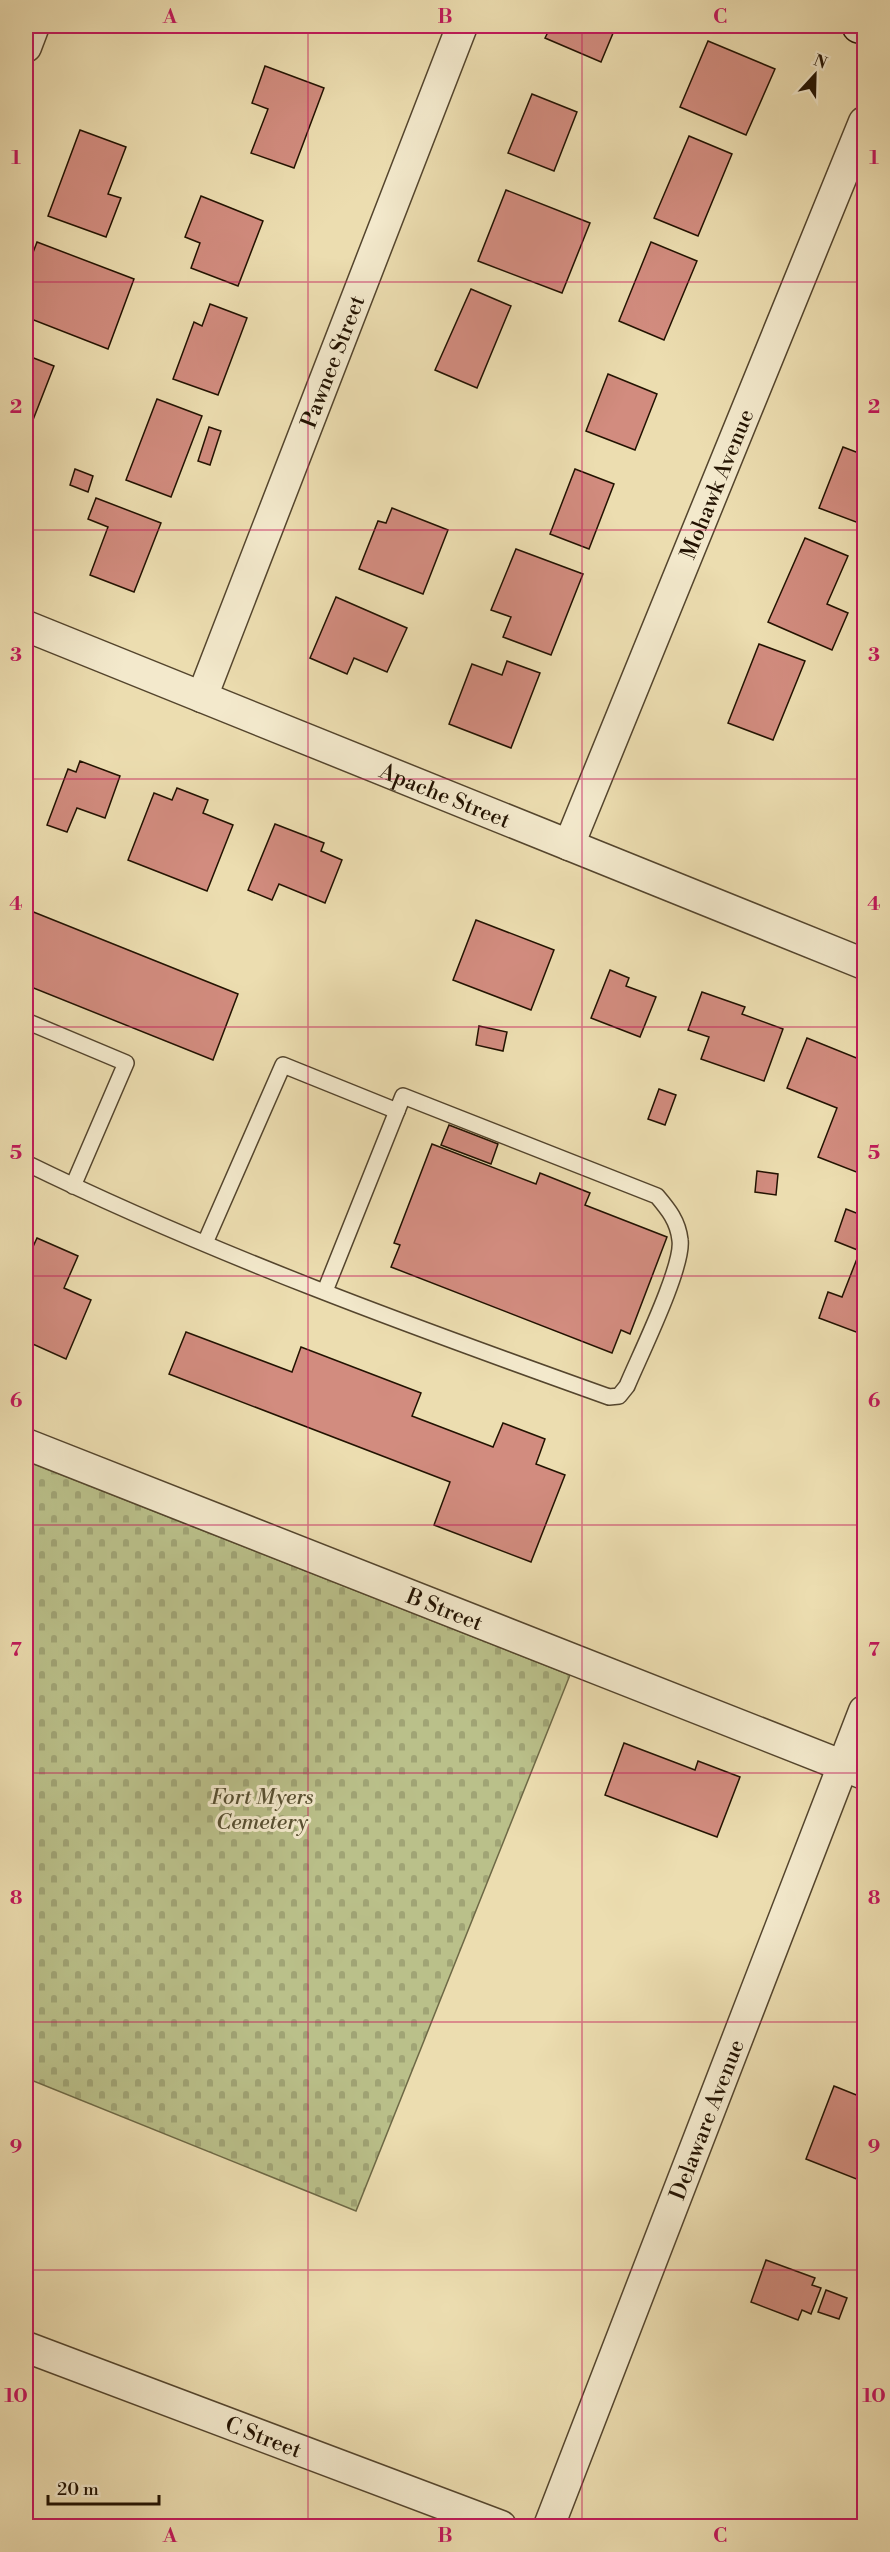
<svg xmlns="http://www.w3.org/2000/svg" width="890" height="2552" viewBox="0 0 890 2552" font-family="'Libre Bodoni',serif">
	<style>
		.cemetery { fill: url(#cemetery-stones); stroke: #6e6946; stroke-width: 1.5 }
		.building { fill: #d28c7f; stroke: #221201; stroke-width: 1.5 }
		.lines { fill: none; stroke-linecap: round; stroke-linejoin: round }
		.lane-casing { stroke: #54452d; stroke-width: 18 }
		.street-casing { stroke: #54452d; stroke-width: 33 }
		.secondary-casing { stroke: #221201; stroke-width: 36 }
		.lane { stroke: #f3e9cc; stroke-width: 15 }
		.street { stroke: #f3e9cc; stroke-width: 30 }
		.secondary { stroke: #f3e9cc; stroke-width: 33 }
		.grid { fill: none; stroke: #c2185b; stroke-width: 1.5; stroke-opacity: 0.55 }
		.labels { text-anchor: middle; stroke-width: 6; stroke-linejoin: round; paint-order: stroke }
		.street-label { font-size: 22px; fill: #221201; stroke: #f3e9cc }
		.park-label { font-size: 22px; font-style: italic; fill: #574f31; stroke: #f3e9cc }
		.neatline { fill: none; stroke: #c2185b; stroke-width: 2 }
		.grid-label { font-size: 20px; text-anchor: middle; font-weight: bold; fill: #c2185b }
	</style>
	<defs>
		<pattern id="cemetery-stones" width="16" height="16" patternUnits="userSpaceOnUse" patternTransform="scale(1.5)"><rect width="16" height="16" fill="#bac08a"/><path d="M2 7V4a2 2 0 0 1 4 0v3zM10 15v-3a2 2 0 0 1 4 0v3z" fill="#a0a475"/></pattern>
	</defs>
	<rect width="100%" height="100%" fill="#ecddb0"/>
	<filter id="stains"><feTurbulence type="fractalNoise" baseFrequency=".00333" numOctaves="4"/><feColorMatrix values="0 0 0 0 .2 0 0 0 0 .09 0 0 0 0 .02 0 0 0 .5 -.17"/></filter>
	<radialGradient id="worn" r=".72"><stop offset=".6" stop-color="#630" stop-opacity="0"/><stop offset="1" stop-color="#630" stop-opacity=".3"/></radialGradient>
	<!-- cemetery -->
	<path class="cemetery" d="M26,1461L570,1675L356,2211L26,2078Z"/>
	<!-- building -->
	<g class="building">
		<path d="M551,26H616L601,62L545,38Z"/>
		<path d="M708,41L775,69L746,135L680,107Z"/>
		<path d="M265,66L324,88L294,168L251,153L268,109L252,103Z"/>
		<path d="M532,94L577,112L554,171L508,153Z"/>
		<path d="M80,130L126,147L108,194L121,198L106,237L48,216Z"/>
		<path d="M689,136L732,154L698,236L654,218Z"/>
		<path d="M506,190L590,223L562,293L478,261Z"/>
		<path d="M201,196L263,221L238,286L191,268L200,243L185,237Z"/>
		<path d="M37,242L134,279L108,349L26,317V271Z"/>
		<path d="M651,242L697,261L664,340L619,321Z"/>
		<path d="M471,289L511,306L477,388L435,370Z"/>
		<path d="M210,304L247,318L218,395L173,379L194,322L202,326Z"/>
		<path d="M26,355L54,366L31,425L26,423Z"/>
		<path d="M608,374L657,394L635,450L586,431Z"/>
		<path d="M157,399L202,416L171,497L126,480Z"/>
		<path d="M209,427L221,431L210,465L198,461Z"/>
		<path d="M843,447L864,455V525L819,508Z"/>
		<path d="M75,469L93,476L88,492L70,485Z"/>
		<path d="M575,469L614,484L589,549L550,534Z"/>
		<path d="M96,498L161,523L134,592L90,575L108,527L88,519Z"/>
		<path d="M392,508L448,530L423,594L359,569L378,521L386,523Z"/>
		<path d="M805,538L848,556L827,604L848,613L832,650L768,622Z"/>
		<path d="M516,549L583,574L551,655L503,637L511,617L491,610Z"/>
		<path d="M336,597L407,628L387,672L354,658L347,674L310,658Z"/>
		<path d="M759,644L805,661L773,740L728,723Z"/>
		<path d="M507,661L540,673L511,748L449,724L472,664L502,675Z"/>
		<path d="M80,761L120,776L105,818L77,808L67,832L47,825L68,769L76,772Z"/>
		<path d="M177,788L208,800L203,813L233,825L207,891L128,860L154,793L172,800Z"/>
		<path d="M275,824L324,843L321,851L342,860L325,903L279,884L272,900L248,890Z"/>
		<path d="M26,909L238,994L213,1060L26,985Z"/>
		<path d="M476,920L554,950L531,1010L453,980Z"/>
		<path d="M610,970L629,978L626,986L656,997L640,1037L591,1018Z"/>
		<path d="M702,992L745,1007L742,1014L783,1029L764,1081L701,1059L709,1037L688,1030Z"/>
		<path d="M479,1026L507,1032L503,1051L476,1045Z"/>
		<path d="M807,1038L864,1061V1175L818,1157L837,1108L787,1088Z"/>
		<path d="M659,1089L676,1095L665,1125L648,1119Z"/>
		<path d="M449,1125L498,1144L491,1164L441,1145Z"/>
		<path d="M432,1144L536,1184L540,1173L590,1193L585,1205L667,1237L630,1334L621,1330L612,1353L391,1267L400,1245L394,1243Z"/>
		<path d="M757,1171L778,1174L776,1195L755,1192Z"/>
		<path d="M846,1209L864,1216V1335L819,1318L828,1292L842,1297L860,1251L835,1241Z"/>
		<path d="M37,1238L78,1256L64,1288L91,1300L66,1359L26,1341V1262Z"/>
		<path d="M186,1332L292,1372L301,1347L421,1393L412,1416L493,1447L503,1423L545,1439L536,1464L565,1475L531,1562L434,1525L450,1482L169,1374Z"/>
		<path d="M624,1743L695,1770L698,1761L740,1777L717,1837L605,1795Z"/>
		<path d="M834,2086L864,2098V2182L806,2159Z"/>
		<path d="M766,2260L815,2278L812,2285L821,2288L811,2314L802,2310L798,2320L751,2302Z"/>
		<path d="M826,2290L847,2298L839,2319L818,2312Z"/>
	</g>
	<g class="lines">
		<defs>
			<g id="lane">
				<path d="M26,1021L126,1063L73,1186"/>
				<path d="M26,1163C212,1254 413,1327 609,1397L619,1396L627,1386C639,1357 684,1266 680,1240C678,1221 668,1209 657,1196L403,1096L325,1291"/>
				<path d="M205,1243L283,1065L397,1111"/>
			</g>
			<g id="street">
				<path d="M26,47L34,26"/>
				<path id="s1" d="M26,626L864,964"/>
				<path id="s2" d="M202,697L462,26"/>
				<path id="s3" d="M569,845L864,122"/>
				<path id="s4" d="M26,1444L864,1774"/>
				<path id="s5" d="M26,2347L501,2526"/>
				<path id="s6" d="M549,2526L864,1711"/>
			</g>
			<path id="secondary" d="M859,26L864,27"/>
		</defs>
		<!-- lane casing -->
		<use href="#lane" class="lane-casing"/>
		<!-- street casing -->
		<use href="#street" class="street-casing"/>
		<!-- secondary casing -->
		<use href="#secondary" class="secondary-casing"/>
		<!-- lane -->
		<use href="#lane" class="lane"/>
		<!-- street -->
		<use href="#street" class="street"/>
		<!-- secondary -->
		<use href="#secondary" class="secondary"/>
	</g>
	<!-- grid -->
	<path class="grid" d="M308,26V2526M582,26V2526M26,282H864M26,530H864M26,779H864M26,1027H864M26,1276H864M26,1525H864M26,1773H864M26,2022H864M26,2270H864"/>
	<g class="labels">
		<!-- street labels -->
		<g class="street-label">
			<text dy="8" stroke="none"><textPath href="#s2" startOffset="360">Pawnee Street</textPath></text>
			<text dy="8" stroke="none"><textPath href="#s3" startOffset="390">Mohawk Avenue</textPath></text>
			<text dy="8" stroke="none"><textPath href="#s1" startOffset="452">Apache Street</textPath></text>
			<text dy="8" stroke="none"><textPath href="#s4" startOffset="450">B Street</textPath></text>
			<text dy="8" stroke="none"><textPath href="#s6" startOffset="436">Delaware Avenue</textPath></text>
			<text dy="8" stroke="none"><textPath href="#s5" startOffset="254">C Street</textPath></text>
		</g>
		<!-- park labels -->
		<g class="park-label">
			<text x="262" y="1804">Fort Myers<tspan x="262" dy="25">Cemetery</tspan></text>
		</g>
	</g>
	<!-- margin -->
	<rect width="890" height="2552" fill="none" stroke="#ecddb0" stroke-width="66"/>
	<!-- north arrow -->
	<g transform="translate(815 75) rotate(22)" stroke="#f3e9cc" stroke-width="4.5" paint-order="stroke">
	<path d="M0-4.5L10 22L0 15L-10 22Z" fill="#221201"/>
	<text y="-9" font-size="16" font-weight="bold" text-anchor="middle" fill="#221201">N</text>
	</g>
	<!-- scale -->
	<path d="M48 2495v9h111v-9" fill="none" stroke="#221201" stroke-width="3"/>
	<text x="57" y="2495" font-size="18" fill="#221201" stroke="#f3e9cc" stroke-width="4.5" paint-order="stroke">20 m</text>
	<rect x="33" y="33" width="824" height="2486" class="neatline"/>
	<g class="grid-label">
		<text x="170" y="23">A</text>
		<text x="445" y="23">B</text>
		<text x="720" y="23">C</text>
		<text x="16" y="164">1</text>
		<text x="874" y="164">1</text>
		<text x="16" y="413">2</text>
		<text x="874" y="413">2</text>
		<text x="16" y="661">3</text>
		<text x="874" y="661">3</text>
		<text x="16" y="910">4</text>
		<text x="874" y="910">4</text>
		<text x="16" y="1159">5</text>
		<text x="874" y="1159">5</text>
		<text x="16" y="1407">6</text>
		<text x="874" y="1407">6</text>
		<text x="16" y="1656">7</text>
		<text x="874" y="1656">7</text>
		<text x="16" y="1904">8</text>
		<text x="874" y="1904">8</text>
		<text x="16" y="2153">9</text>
		<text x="874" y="2153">9</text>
		<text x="16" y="2402">10</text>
		<text x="874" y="2402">10</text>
		<text x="170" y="2542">A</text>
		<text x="445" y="2542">B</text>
		<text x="720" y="2542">C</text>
	</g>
	<rect width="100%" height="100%" filter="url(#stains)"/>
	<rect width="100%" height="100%" fill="url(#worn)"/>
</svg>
